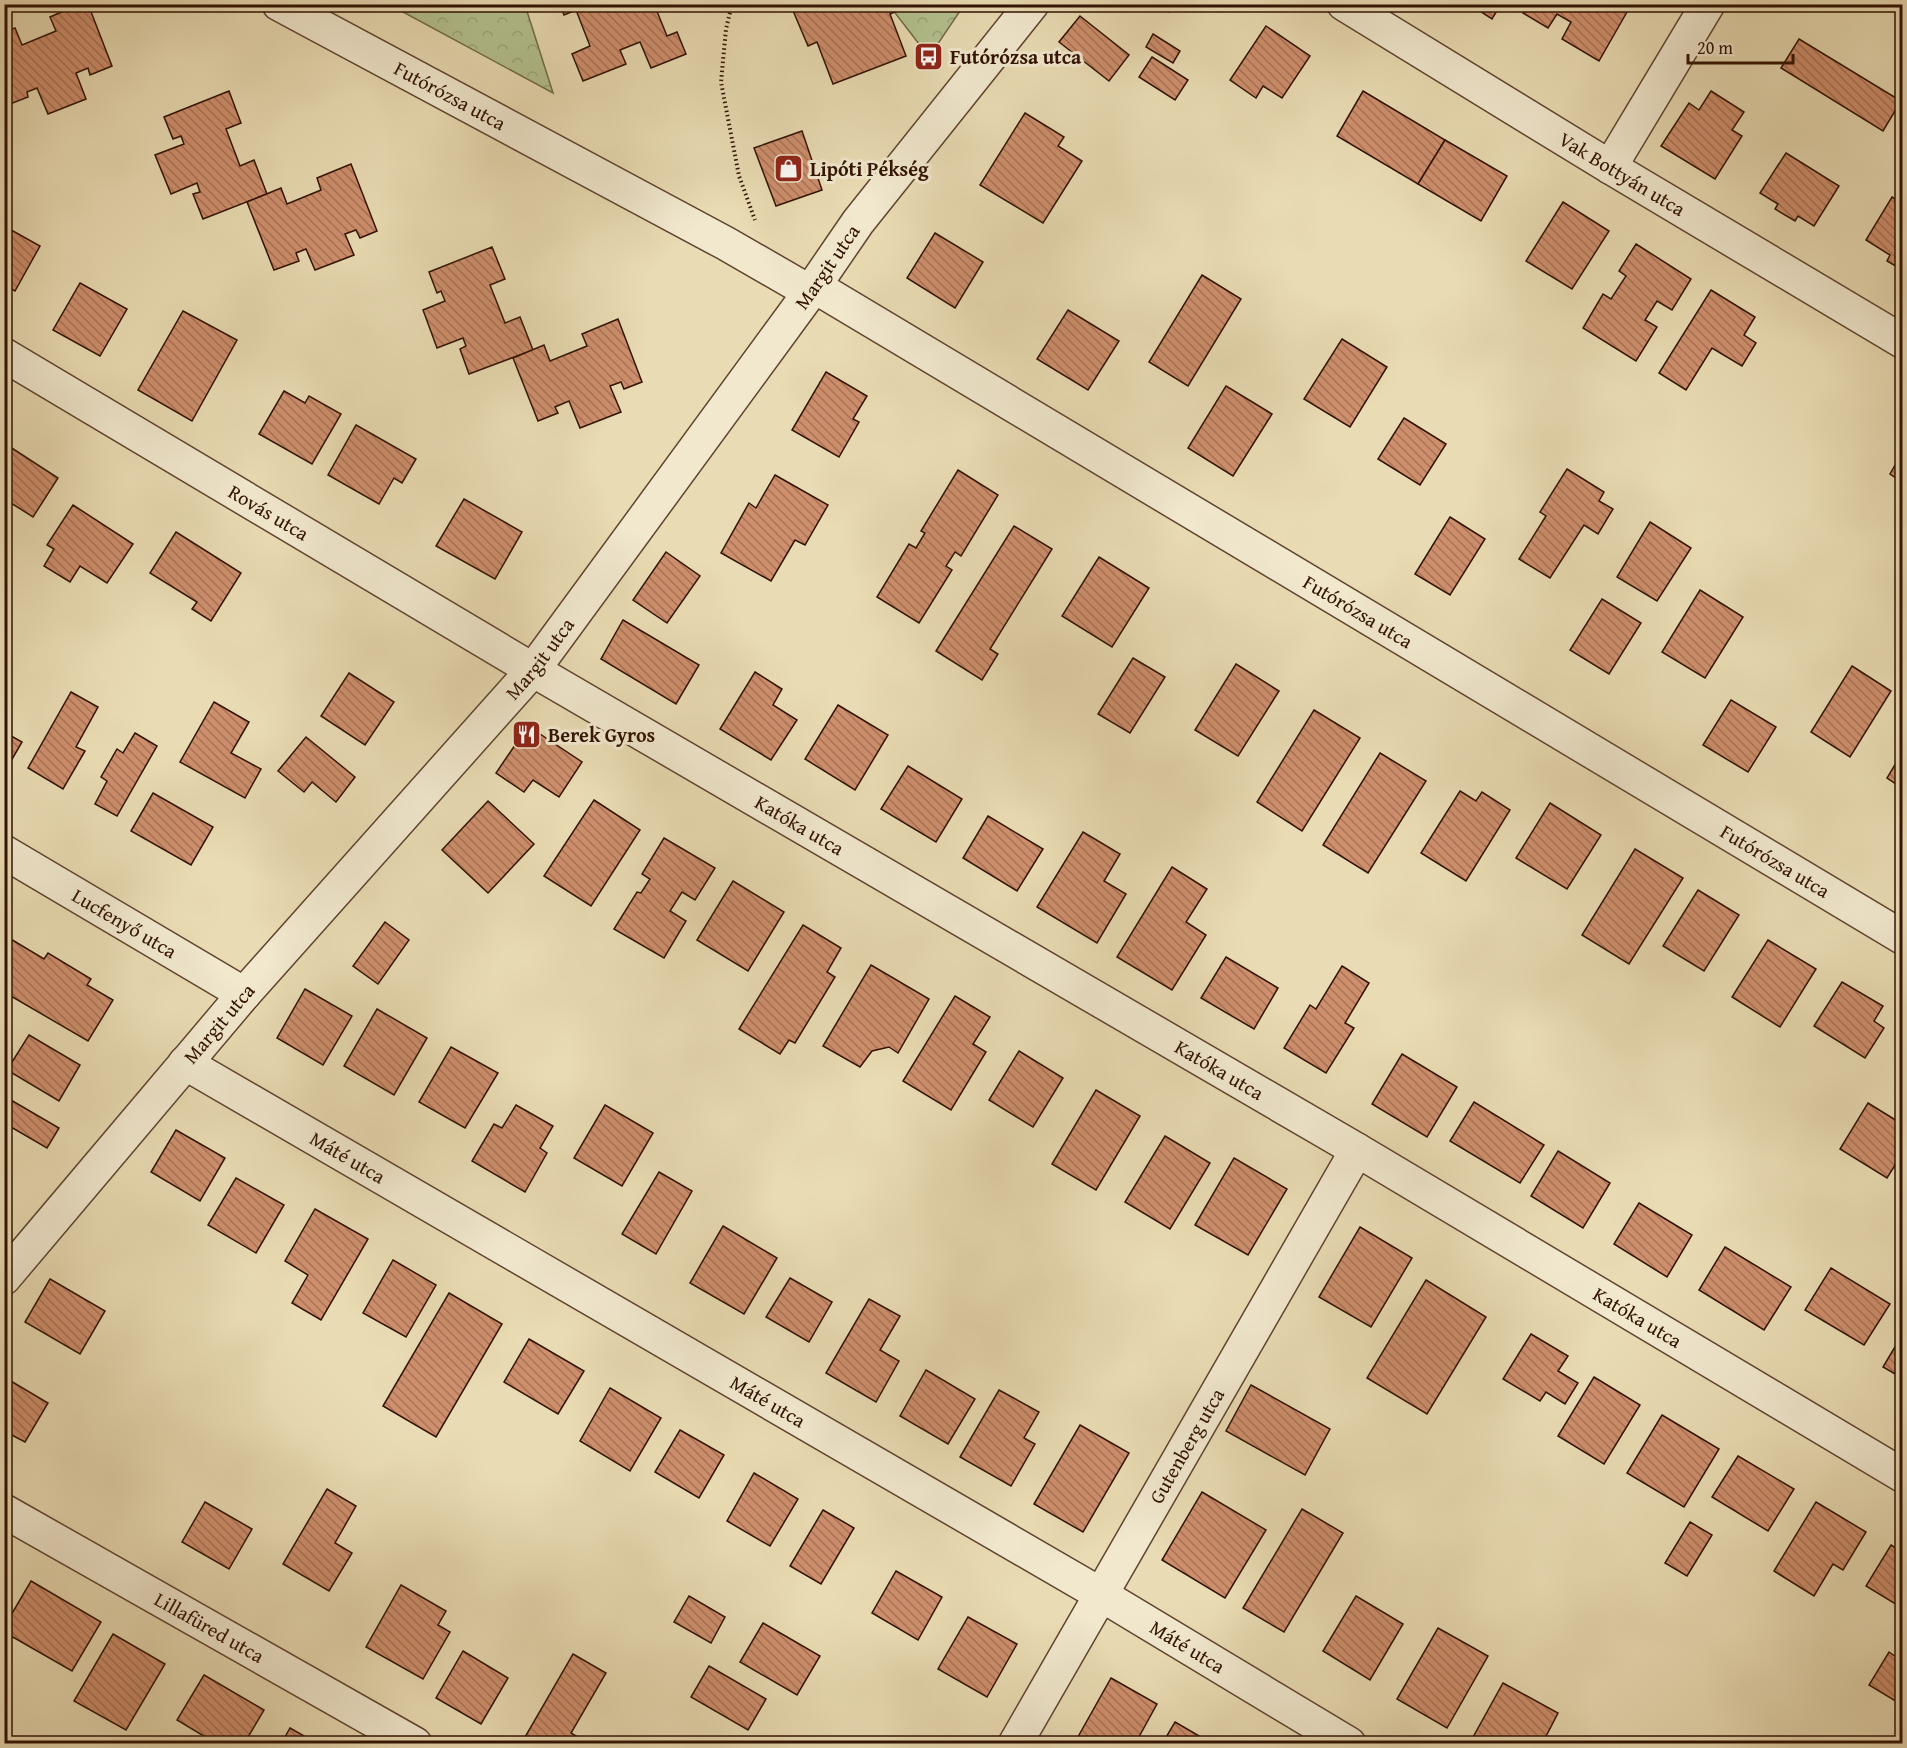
<svg xmlns="http://www.w3.org/2000/svg" width="1907" height="1748" viewBox="0 0 1907 1748" font-family="'Gentium Book Plus',serif">
	<style>
		.park { fill: url(#park-crowns); stroke: #726a49; stroke-width: 1.5 }
		.building { fill: url(#building-back-hatch); stroke: #311203; stroke-width: 1.5 }
		.lines { fill: none; stroke-linecap: round; stroke-linejoin: round }
		.minor-casing { stroke: #5f442f; stroke-width: 36 }
		.path { stroke: #311203; stroke-width: 4; stroke-dasharray: 1.5 3; stroke-linecap: butt }
		.minor { stroke: #f1e8ce; stroke-width: 33 }
		.labels { text-anchor: middle; stroke-width: 6; stroke-linejoin: round; paint-order: stroke }
		.poi-label { font-size: 20px; font-weight: bold; fill: #311203; stroke: #f1e8ce; text-anchor: start }
		.street-label { font-size: 20px; fill: #311203; stroke: #f1e8ce }
	</style>
	<defs>
		<pattern id="park-crowns" width="20" height="18" patternUnits="userSpaceOnUse" patternTransform="scale(1.5)"><rect width="20" height="18" fill="#b3c18f"/><path d="M2 6a3 3 0 1 1 6 0M12 15a3 3 0 1 1 6 0" fill="none" stroke="#9aa57a"/></pattern>
		<pattern id="building-back-hatch" width="6" height="6" patternUnits="userSpaceOnUse" patternTransform="scale(1.5)"><rect width="6" height="6" fill="#ce8f6d"/><path d="M-1 5l2 2M0 0l6 6M5-1l2 2" fill="none" stroke="#a87357"/></pattern>
	</defs>
	<rect width="100%" height="100%" fill="#e9dbb3"/>
	<filter id="stains"><feTurbulence type="fractalNoise" baseFrequency=".00333" numOctaves="4"/><feColorMatrix values="0 0 0 0 .2 0 0 0 0 .09 0 0 0 0 .02 0 0 0 .5 -.17"/></filter>
	<radialGradient id="worn" r=".72"><stop offset=".6" stop-color="#630" stop-opacity="0"/><stop offset="1" stop-color="#630" stop-opacity=".3"/></radialGradient>
	<!-- park -->
	<g class="park">
		<path d="M388,5H525L553,93L392,6Z"/>
		<path d="M889,5H964L929,57Z"/>
	</g>
	<!-- building -->
	<g class="building">
		<path d="M80,4H88L112,66L90,75L88,68L76,73L86,99L48,114L37,88L27,92L28,97L5,106L4,32L15,28L22,45L56,31L50,17Z"/>
		<path d="M560,4H654L667,36L677,32L686,54L651,68L640,42L620,50L626,64L583,81L572,54L590,46L576,10L564,15Z"/>
		<path d="M796,4H903L904,8L890,14L906,56L833,84L817,42L808,46L791,6Z"/>
		<path d="M1157,4H1174L1169,12Z"/>
		<path d="M1469,4H1501L1492,19Z"/>
		<path d="M1528,4H1630L1631,5L1599,61L1562,39L1571,22L1557,14L1548,28L1523,13Z"/>
		<path d="M1080,16L1129,55L1109,81L1059,42Z"/>
		<path d="M1266,26L1310,56L1282,98L1263,86L1256,98L1230,80Z"/>
		<path d="M1153,34L1180,51L1173,63L1146,47Z"/>
		<path d="M1799,39L1901,101L1883,131L1781,68Z"/>
		<path d="M1152,57L1188,80L1175,100L1139,77Z"/>
		<path d="M229,91L241,123L226,129L240,166L254,160L267,194L203,219L193,194L200,192L197,183L171,194L155,155L184,144L181,136L173,139L164,117Z"/>
		<path d="M1363,91L1445,140L1418,184L1337,136Z"/>
		<path d="M1711,91L1744,112L1732,130L1742,136L1715,179L1661,146L1689,103L1699,110Z"/>
		<path d="M1025,113L1064,137L1058,146L1082,161L1043,223L980,185Z"/>
		<path d="M802,131L822,190L776,206L754,148Z"/>
		<path d="M1445,140L1507,176L1481,221L1418,184Z"/>
		<path d="M1786,153L1839,186L1814,226L1798,216L1795,221L1775,209L1778,204L1760,193Z"/>
		<path d="M351,164L377,231L360,238L356,230L345,234L354,255L315,270L306,249L296,253L299,261L274,270L247,202L281,188L287,204L321,190L317,178Z"/>
		<path d="M1892,197L1902,203V270L1887,261L1890,255L1866,240Z"/>
		<path d="M1563,202L1609,231L1572,289L1526,261Z"/>
		<path d="M4,226L40,246L15,291L4,285Z"/>
		<path d="M935,233L983,262L955,308L907,278Z"/>
		<path d="M1636,244L1691,279L1672,310L1657,301L1645,320L1657,327L1636,361L1583,328L1603,294L1611,299L1626,276L1619,271Z"/>
		<path d="M492,247L505,279L490,285L505,323L520,317L533,350L469,374L460,349L466,346L463,338L437,348L423,310L445,301L441,291L437,293L429,272Z"/>
		<path d="M1202,275L1241,299L1188,386L1149,362Z"/>
		<path d="M80,283L127,309L100,356L53,330Z"/>
		<path d="M1711,290L1755,317L1744,335L1756,343L1742,366L1712,348L1686,390L1659,373Z"/>
		<path d="M1068,310L1119,341L1088,390L1037,359Z"/>
		<path d="M183,311L237,340L192,421L138,390Z"/>
		<path d="M618,319L642,382L624,389L621,382L610,386L621,412L580,428L569,401L555,407L558,413L538,421L513,358L544,345L550,361L587,346L582,334Z"/>
		<path d="M1342,339L1387,367L1350,427L1304,399Z"/>
		<path d="M826,372L867,396L853,419L859,422L839,457L792,430Z"/>
		<path d="M1226,386L1272,414L1233,476L1188,448Z"/>
		<path d="M284,391L305,403L309,396L341,414L312,464L259,434Z"/>
		<path d="M1404,418L1446,444L1420,485L1378,459Z"/>
		<path d="M356,425L416,459L402,483L394,478L379,504L328,475Z"/>
		<path d="M4,443L58,478L33,517L11,503L4,513Z"/>
		<path d="M1902,453V482L1890,474Z"/>
		<path d="M1567,469L1604,492L1599,501L1613,509L1598,534L1584,525L1550,578L1519,559L1546,516L1540,512Z"/>
		<path d="M958,470L998,495L961,556L955,552L946,566L952,570L919,623L877,597L909,544L916,548L925,533L921,531Z"/>
		<path d="M775,475L828,505L805,545L795,540L771,581L721,553L749,503L756,508Z"/>
		<path d="M464,499L522,532L495,579L436,546Z"/>
		<path d="M73,505L133,544L107,583L80,566L70,582L44,566L54,549L47,545Z"/>
		<path d="M1450,517L1485,539L1450,595L1415,574Z"/>
		<path d="M1650,522L1691,548L1657,601L1617,577Z"/>
		<path d="M1014,526L1052,549L990,649L998,654L982,680L936,651Z"/>
		<path d="M176,532L241,573L211,621L192,609L197,602L150,573Z"/>
		<path d="M666,552L700,576L667,623L633,600Z"/>
		<path d="M1099,557L1149,588L1112,647L1062,616Z"/>
		<path d="M1700,590L1743,617L1705,678L1662,652Z"/>
		<path d="M1602,599L1641,623L1609,674L1570,650Z"/>
		<path d="M623,620L699,665L676,704L601,659Z"/>
		<path d="M1133,658L1165,677L1130,733L1098,714Z"/>
		<path d="M1236,664L1279,691L1238,756L1195,730Z"/>
		<path d="M1852,666L1891,691L1850,757L1811,732Z"/>
		<path d="M755,672L782,689L773,705L797,720L771,760L720,729Z"/>
		<path d="M349,673L394,702L365,745L321,716Z"/>
		<path d="M71,692L98,707L76,747L85,751L63,789L28,768Z"/>
		<path d="M1731,700L1776,727L1748,772L1703,745Z"/>
		<path d="M214,702L249,722L231,753L261,769L245,798L180,762Z"/>
		<path d="M838,705L888,735L855,790L805,759Z"/>
		<path d="M1314,710L1360,738L1302,831L1257,802Z"/>
		<path d="M528,726L582,762L559,797L533,780L524,792L496,773Z"/>
		<path d="M4,732L22,742L4,773Z"/>
		<path d="M135,733L157,746L117,816L95,804L107,781L101,777L117,749L123,753Z"/>
		<path d="M306,737L355,777L336,802L312,782L304,792L278,771Z"/>
		<path d="M1380,753L1426,781L1368,873L1323,845Z"/>
		<path d="M1902,753V788L1887,778Z"/>
		<path d="M908,766L962,799L936,842L881,809Z"/>
		<path d="M1460,791L1476,801L1482,792L1510,810L1466,881L1421,853Z"/>
		<path d="M153,793L213,827L191,865L131,831Z"/>
		<path d="M594,800L640,830L591,906L544,876Z"/>
		<path d="M488,801L534,844L488,893L442,850Z"/>
		<path d="M1550,803L1601,835L1567,889L1516,858Z"/>
		<path d="M988,816L1043,849L1017,891L963,858Z"/>
		<path d="M1083,832L1120,854L1104,881L1126,894L1097,943L1037,907Z"/>
		<path d="M664,838L715,868L695,900L682,892L670,911L686,921L664,958L614,929L637,892L641,893L650,879L642,874Z"/>
		<path d="M1635,849L1683,878L1629,964L1582,935Z"/>
		<path d="M1172,867L1207,889L1186,922L1206,935L1172,990L1117,957Z"/>
		<path d="M733,881L784,912L748,971L697,940Z"/>
		<path d="M1698,890L1739,915L1704,971L1663,946Z"/>
		<path d="M385,922L409,940L378,984L353,966Z"/>
		<path d="M803,925L841,948L827,972L835,977L795,1043L789,1040L780,1054L739,1029Z"/>
		<path d="M9,938L44,959L48,953L91,979L87,985L113,1000L88,1041L4,992V946Z"/>
		<path d="M1768,940L1816,969L1780,1027L1732,997Z"/>
		<path d="M1226,957L1278,988L1254,1029L1201,998Z"/>
		<path d="M871,965L929,999L898,1053L889,1047L872,1051L860,1067L823,1046Z"/>
		<path d="M1342,966L1369,983L1345,1023L1354,1028L1326,1073L1284,1048L1310,1005L1316,1009Z"/>
		<path d="M1842,982L1883,1006L1874,1021L1884,1028L1865,1058L1814,1026Z"/>
		<path d="M305,989L352,1016L323,1065L277,1038Z"/>
		<path d="M955,996L990,1017L973,1044L986,1052L951,1110L903,1081Z"/>
		<path d="M377,1009L427,1038L394,1095L344,1066Z"/>
		<path d="M29,1035L80,1065L59,1101L7,1070Z"/>
		<path d="M451,1047L498,1073L465,1128L419,1102Z"/>
		<path d="M1019,1051L1063,1078L1033,1127L989,1100Z"/>
		<path d="M1402,1054L1457,1087L1427,1137L1372,1104Z"/>
		<path d="M1096,1090L1140,1116L1096,1190L1052,1164Z"/>
		<path d="M4,1096L59,1128L47,1148L4,1123Z"/>
		<path d="M1474,1102L1544,1145L1520,1183L1450,1141Z"/>
		<path d="M1868,1103L1902,1124V1154L1887,1178L1840,1149Z"/>
		<path d="M516,1105L553,1126L540,1148L547,1153L525,1192L472,1161L494,1124L502,1128Z"/>
		<path d="M605,1105L653,1133L622,1186L574,1158Z"/>
		<path d="M176,1130L225,1158L200,1201L151,1172Z"/>
		<path d="M1165,1136L1210,1163L1170,1229L1125,1202Z"/>
		<path d="M1558,1151L1610,1183L1583,1228L1531,1196Z"/>
		<path d="M1234,1158L1287,1189L1248,1255L1195,1225Z"/>
		<path d="M659,1172L692,1191L656,1254L622,1234Z"/>
		<path d="M236,1178L284,1205L256,1253L208,1225Z"/>
		<path d="M1639,1203L1692,1235L1667,1277L1614,1244Z"/>
		<path d="M315,1209L368,1239L321,1320L292,1303L308,1275L285,1261Z"/>
		<path d="M723,1226L777,1258L744,1314L690,1283Z"/>
		<path d="M1360,1227L1412,1258L1371,1327L1319,1297Z"/>
		<path d="M1725,1247L1791,1287L1764,1330L1699,1290Z"/>
		<path d="M393,1260L436,1285L406,1337L363,1313Z"/>
		<path d="M1831,1268L1890,1304L1864,1345L1805,1310Z"/>
		<path d="M790,1278L832,1302L809,1342L766,1317Z"/>
		<path d="M50,1279L105,1311L80,1354L25,1322Z"/>
		<path d="M1426,1280L1486,1317L1427,1414L1367,1378Z"/>
		<path d="M449,1293L502,1324L436,1437L383,1406Z"/>
		<path d="M869,1299L900,1316L880,1350L899,1361L876,1402L826,1373Z"/>
		<path d="M1531,1334L1568,1356L1558,1371L1578,1383L1565,1404L1546,1392L1540,1401L1503,1379Z"/>
		<path d="M1902,1335V1378L1883,1367Z"/>
		<path d="M529,1339L584,1371L558,1414L504,1382Z"/>
		<path d="M926,1370L975,1399L948,1444L900,1416Z"/>
		<path d="M4,1377L48,1403L25,1442L4,1431Z"/>
		<path d="M1594,1377L1640,1405L1604,1464L1558,1436Z"/>
		<path d="M1251,1385L1330,1429L1305,1475L1226,1431Z"/>
		<path d="M610,1388L661,1418L630,1471L580,1441Z"/>
		<path d="M999,1390L1039,1412L1024,1438L1035,1444L1011,1486L960,1457Z"/>
		<path d="M1662,1415L1719,1449L1684,1507L1627,1473Z"/>
		<path d="M1080,1425L1129,1453L1083,1532L1034,1504Z"/>
		<path d="M680,1430L724,1455L699,1498L655,1472Z"/>
		<path d="M1738,1456L1794,1489L1768,1531L1712,1497Z"/>
		<path d="M754,1473L798,1499L770,1546L727,1521Z"/>
		<path d="M327,1489L356,1506L335,1543L352,1553L329,1591L283,1564Z"/>
		<path d="M1202,1492L1266,1530L1225,1598L1162,1560Z"/>
		<path d="M205,1502L252,1529L229,1569L182,1542Z"/>
		<path d="M1816,1502L1866,1532L1843,1570L1833,1564L1814,1596L1774,1571Z"/>
		<path d="M1302,1509L1343,1533L1284,1632L1243,1608Z"/>
		<path d="M823,1510L854,1528L821,1584L790,1566Z"/>
		<path d="M1690,1522L1712,1535L1687,1576L1665,1563Z"/>
		<path d="M1891,1545L1902,1552V1608L1866,1586Z"/>
		<path d="M896,1571L942,1597L918,1640L872,1613Z"/>
		<path d="M31,1581L101,1622L72,1671L4,1632V1627Z"/>
		<path d="M401,1585L446,1611L438,1625L450,1632L423,1679L366,1647Z"/>
		<path d="M689,1596L725,1617L711,1643L674,1622Z"/>
		<path d="M1356,1596L1403,1624L1370,1680L1323,1651Z"/>
		<path d="M968,1617L1017,1644L987,1697L938,1669Z"/>
		<path d="M763,1623L820,1656L797,1695L740,1662Z"/>
		<path d="M1438,1628L1488,1656L1447,1728L1397,1699Z"/>
		<path d="M113,1634L165,1664L126,1730L74,1701Z"/>
		<path d="M463,1651L508,1678L481,1724L436,1698Z"/>
		<path d="M1889,1652L1902,1661V1705L1869,1685Z"/>
		<path d="M573,1654L606,1673L571,1733L589,1744H521Z"/>
		<path d="M709,1666L766,1699L748,1730L691,1697Z"/>
		<path d="M204,1675L264,1710L244,1744H217L177,1720Z"/>
		<path d="M1111,1678L1157,1704L1135,1744H1074Z"/>
		<path d="M1503,1683L1558,1713L1542,1744H1480L1472,1739Z"/>
		<path d="M1175,1722L1213,1744H1162Z"/>
		<path d="M290,1728L318,1744H281Z"/>
		<path d="M655,1737L666,1744H652Z"/>
	</g>
	<g class="lines">
		<defs>
			<g id="minor">
				<path id="s1" d="M279,4L725,243L810,292"/>
				<path id="s2" d="M1344,4L1610,167L1902,341"/>
				<path d="M1610,167L1708,4"/>
				<path id="s3" d="M814,286L1902,937"/>
				<path id="s4" d="M4,355L533,670L1357,1150L1902,1475"/>
				<path id="s5" d="M4,852L244,994"/>
				<path id="s6" d="M185,1063L1100,1594L1349,1744"/>
				<path id="s7" d="M4,1278L244,994L533,670L810,292L858,222L1032,4"/>
				<path id="s8" d="M4,1511L415,1744"/>
				<path id="s9" d="M1015,1744L1357,1150"/>
			</g>
		</defs>
		<!-- minor casing -->
		<use href="#minor" class="minor-casing"/>
		<!-- path -->
		<path class="path" d="M732,4L726,29L721,82L739,176L755,220"/>
		<!-- minor -->
		<use href="#minor" class="minor"/>
	</g>
	<!-- icons -->
	<defs>
		<symbol id="bus-square" viewBox="-11 -11 22 22"><rect x="-9" y="-9" width="18" height="18" rx="4" fill="#8f2418" stroke="#f1e8ce"/><path d="M-5-6H5V4H4V6H2V4H-2V6H-4V4H-5ZM-3.5-4V0h7V-4ZM-3.5 1.2v1.5H-2V1.2ZM2 1.2v1.5H3.5V1.2Z" fill="#fff"/></symbol>
		<symbol id="shop-square" viewBox="-11 -11 22 22"><rect x="-9" y="-9" width="18" height="18" rx="4" fill="#8f2418" stroke="#f1e8ce"/><path d="M-5-2.5h2.3a2.7 3.5 0 0 1 5.4 0H5L5.5 6h-11ZM-1.5-2.5h3a1.5 2.3 0 0 0-3 0Z" fill="#fff"/></symbol>
		<symbol id="restaurant-square" viewBox="-11 -11 22 22"><rect x="-9" y="-9" width="18" height="18" rx="4" fill="#8f2418" stroke="#f1e8ce"/><path d="M-5-6h1v4h1v-4h1v4h1v-4h1v5L-1.5 .5V6h-2V.5L-5-1ZM5-6V6H3V1.5H1.5Q1.5-4 5-6Z" fill="#fff"/></symbol>
	</defs>
	<g fill-rule="evenodd">
		<use href="#bus-square" x="912" y="40" width="33" height="33"/>
		<use href="#shop-square" x="772" y="152" width="33" height="33"/>
		<use href="#restaurant-square" x="510" y="718" width="33" height="33"/>
	</g>
	<g class="labels">
		<!-- poi labels -->
		<g class="poi-label">
			<text x="950" y="64">Futórózsa utca</text>
			<text x="810" y="176">Lipóti Pékség</text>
			<text x="548" y="742">Berek Gyros</text>
		</g>
		<!-- street labels -->
		<g class="street-label">
			<text dy="7" stroke="none"><textPath href="#s1" startOffset="194">Futórózsa utca</textPath></text>
			<text dy="7" stroke="none"><textPath href="#s2" startOffset="326">Vak Bottyán utca</textPath></text>
			<text dy="7" stroke="none"><textPath href="#s7" startOffset="1305">Margit utca</textPath></text>
			<text dy="7" stroke="none"><textPath href="#s4" startOffset="308">Rovás utca</textPath></text>
			<text dy="7" stroke="none"><textPath href="#s3" startOffset="634">Futórózsa utca</textPath></text>
			<text dy="7" stroke="none"><textPath href="#s7" startOffset="819">Margit utca</textPath></text>
			<text dy="7" stroke="none"><textPath href="#s4" startOffset="924">Katóka utca</textPath></text>
			<text dy="7" stroke="none"><textPath href="#s3" startOffset="1120">Futórózsa utca</textPath></text>
			<text dy="7" stroke="none"><textPath href="#s5" startOffset="140">Lucfenyő utca</textPath></text>
			<text dy="7" stroke="none"><textPath href="#s7" startOffset="333">Margit utca</textPath></text>
			<text dy="7" stroke="none"><textPath href="#s4" startOffset="1410">Katóka utca</textPath></text>
			<text dy="7" stroke="none"><textPath href="#s6" startOffset="188">Máté utca</textPath></text>
			<text dy="7" stroke="none"><textPath href="#s4" startOffset="1896">Katóka utca</textPath></text>
			<text dy="7" stroke="none"><textPath href="#s6" startOffset="674">Máté utca</textPath></text>
			<text dy="7" stroke="none"><textPath href="#s9" startOffset="344">Gutenberg utca</textPath></text>
			<text dy="7" stroke="none"><textPath href="#s8" startOffset="236">Lillafüred utca</textPath></text>
			<text dy="7" stroke="none"><textPath href="#s6" startOffset="1160">Máté utca</textPath></text>
		</g>
	</g>
	<!-- margin -->
	<rect width="1907" height="1748" fill="none" stroke="#e9dbb3" stroke-width="24"/>
	<rect x="6" y="6" width="1895" height="1736" fill="none" stroke="#311203" stroke-width="3"/>
	<rect x="12" y="12" width="1883" height="1724" fill="none" stroke="#311203" stroke-width="1.5"/>
	<!-- scale -->
	<path d="M1688 54v9h105v-9" fill="none" stroke="#311203" stroke-width="3"/>
	<text x="1697" y="54" font-size="18" fill="#311203" stroke="#f1e8ce" stroke-width="4.5" paint-order="stroke">20 m</text>
	<rect width="100%" height="100%" filter="url(#stains)"/>
	<rect width="100%" height="100%" fill="url(#worn)"/>
</svg>
